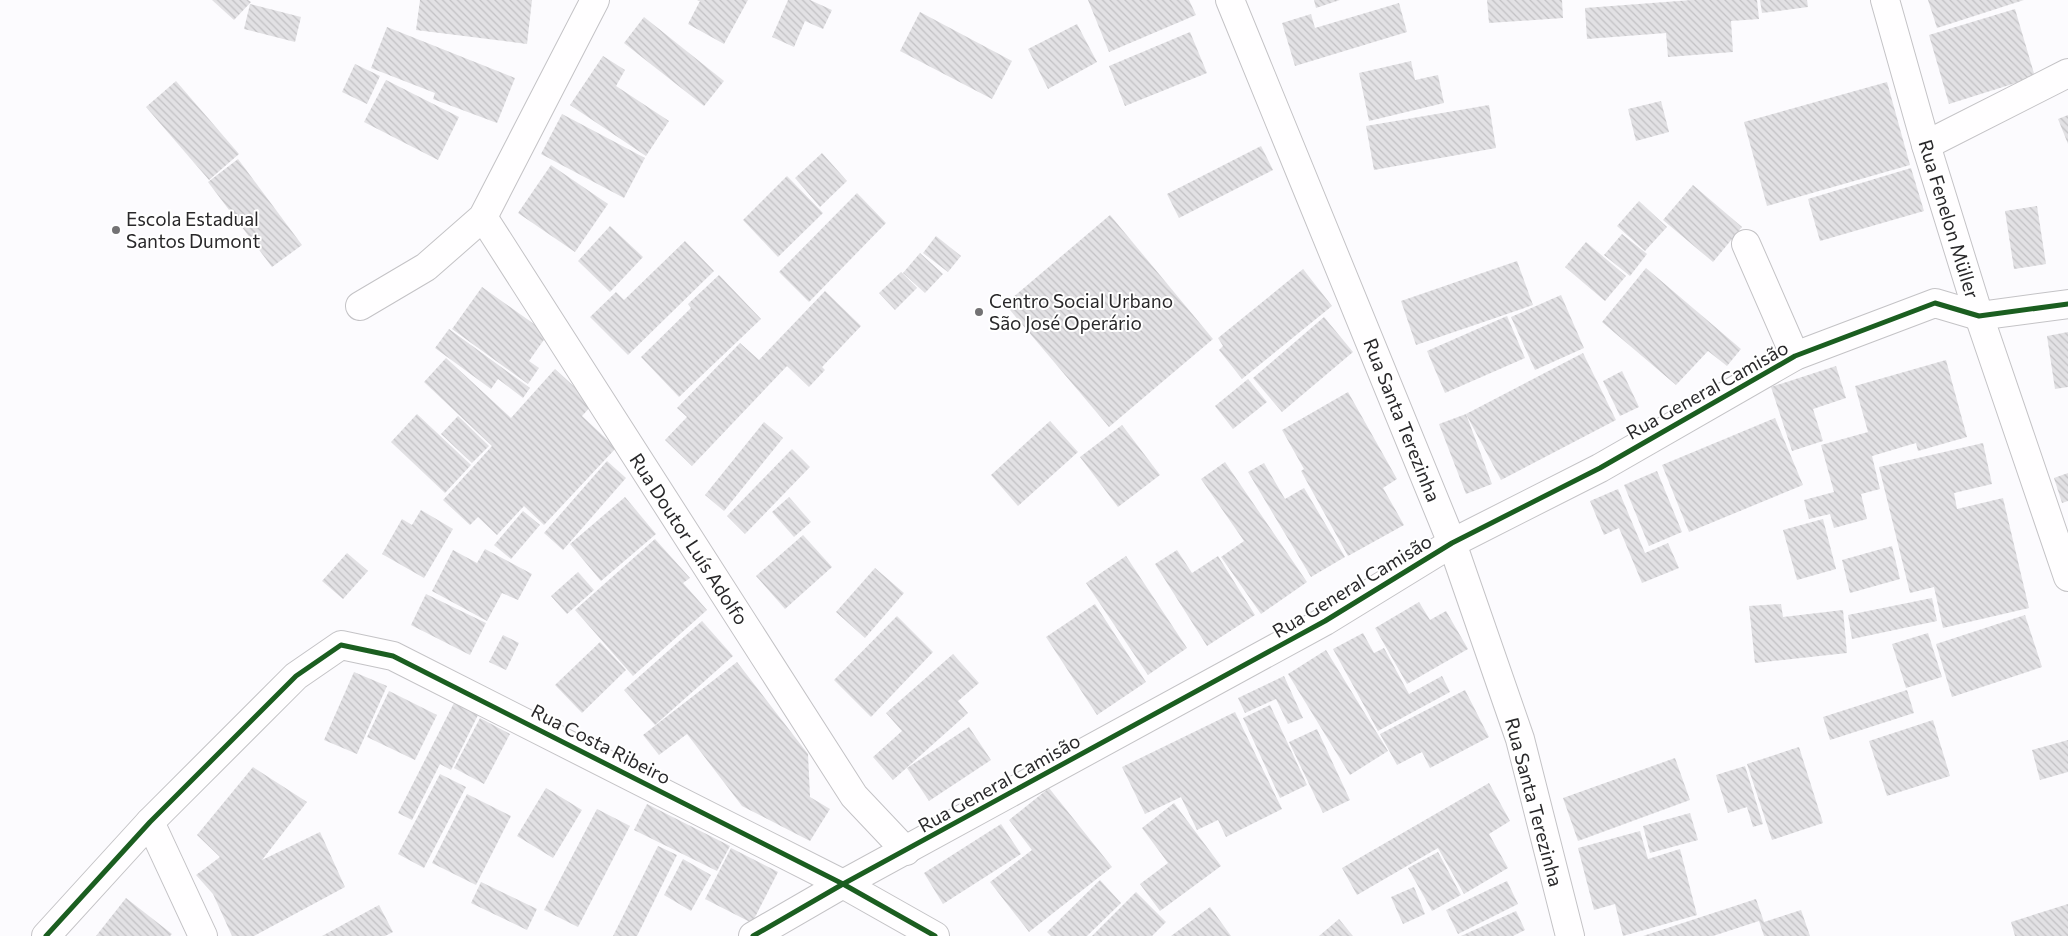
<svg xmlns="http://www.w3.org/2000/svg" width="2068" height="936" viewBox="0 0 2068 936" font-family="Commissioner,sans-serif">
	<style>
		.building { fill: url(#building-back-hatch) }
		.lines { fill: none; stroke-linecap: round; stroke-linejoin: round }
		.minor-casing { stroke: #c4c3c6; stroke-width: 30 }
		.minor { stroke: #fffeff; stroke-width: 28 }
		.cycleway-casing { stroke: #fff; stroke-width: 8 }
		.cycleway { stroke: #1b5e20; stroke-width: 5 }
		.poi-dot { fill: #737274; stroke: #fff; stroke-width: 2 }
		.labels { text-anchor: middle; stroke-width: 4; stroke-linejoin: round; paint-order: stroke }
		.poi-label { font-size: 19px; fill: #29282a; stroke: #fff; text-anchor: start }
		.street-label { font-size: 19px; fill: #29282a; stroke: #fff }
	</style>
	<defs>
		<pattern id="building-back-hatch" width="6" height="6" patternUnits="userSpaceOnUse" patternTransform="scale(1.25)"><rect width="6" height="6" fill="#e2e1e4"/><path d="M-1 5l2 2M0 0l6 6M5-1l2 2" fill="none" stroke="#c2c1c4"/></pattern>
	</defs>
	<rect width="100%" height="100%" fill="#fcfbfe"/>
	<!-- building -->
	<g class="building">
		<path d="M212,0H248L251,2L234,20Z"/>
		<path d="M420,0H532L527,44L416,30Z"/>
		<path d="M697,0H748L724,44L688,24L700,1Z"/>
		<path d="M788,0H810L832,10L823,29L805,21L794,47L772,37Z"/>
		<path d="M1088,0H1189L1196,15L1109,52Z"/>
		<path d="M1314,0H1340L1316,8Z"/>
		<path d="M1487,0H1562L1563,18L1489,23Z"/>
		<path d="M1692,0H1757L1759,19L1731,21L1733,52L1668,57L1666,33L1587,39L1585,8Z"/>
		<path d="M1760,0H1807L1808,7L1762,13Z"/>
		<path d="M1928,0H2024L1937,28Z"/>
		<path d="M1399,3L1407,32L1295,66L1282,23L1311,14L1315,28Z"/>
		<path d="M250,4L301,17L295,42L244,29Z"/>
		<path d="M2015,9L2035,77L1949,104L1929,35Z"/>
		<path d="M920,12L1012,61L992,99L900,51Z"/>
		<path d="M644,17L724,81L704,106L624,43Z"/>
		<path d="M1077,24L1097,62L1048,89L1028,49Z"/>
		<path d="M387,27L515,78L497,123L433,99L435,93L371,68Z"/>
		<path d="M1190,32L1207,73L1125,106L1109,66Z"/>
		<path d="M603,56L625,70L616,86L669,121L646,156L570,105Z"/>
		<path d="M1411,61L1415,80L1438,75L1444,103L1369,121L1359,73Z"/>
		<path d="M355,64L380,76L367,104L342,92Z"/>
		<path d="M386,80L459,117L438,160L364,122Z"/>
		<path d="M176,81L239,154L209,180L146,107Z"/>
		<path d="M1887,82L1910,165L1767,206L1744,122Z"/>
		<path d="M1661,101L1669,132L1636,141L1628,109Z"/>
		<path d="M1489,105L1496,148L1374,170L1366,126Z"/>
		<path d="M562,114L645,158L624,198L541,154Z"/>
		<path d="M2068,115V144L2058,119Z"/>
		<path d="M1261,146L1273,170L1179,218L1167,194Z"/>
		<path d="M822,153L847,181L820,207L795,178Z"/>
		<path d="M238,159L302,245L272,267L208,182Z"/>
		<path d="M551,165L608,204L575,252L518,213Z"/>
		<path d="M1911,168L1924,211L1820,241L1808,199Z"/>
		<path d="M787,176L823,213L778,257L743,220Z"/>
		<path d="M1693,185L1742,227L1713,262L1663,220Z"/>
		<path d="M857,193L886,223L809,302L779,272Z"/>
		<path d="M1639,201L1667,227L1645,251L1617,226Z"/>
		<path d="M2037,206L2046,264L2014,269L2005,211Z"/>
		<path d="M1110,215L1213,339L1109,427L1005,304Z"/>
		<path d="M610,226L643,257L610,292L578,261Z"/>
		<path d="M1622,234L1647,254L1630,276L1604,255Z"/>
		<path d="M936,236L961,256L948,272L923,253Z"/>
		<path d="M685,241L714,271L628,355L590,317L616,292L624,300Z"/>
		<path d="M1586,242L1626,276L1605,301L1565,267Z"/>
		<path d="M920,253L943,274L925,293L903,273Z"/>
		<path d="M1517,261L1533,305L1416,345L1401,301Z"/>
		<path d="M1646,268L1741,349L1727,366L1708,351L1676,385L1602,322Z"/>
		<path d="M1303,269L1332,306L1242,379L1219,350L1223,346L1218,338Z"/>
		<path d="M901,272L917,288L895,310L879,293Z"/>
		<path d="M719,275L761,319L679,397L641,357L691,308L688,304Z"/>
		<path d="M482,287L548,334L529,361L539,368L528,384L452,329Z"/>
		<path d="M825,291L861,326L822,367L825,370L809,387L787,366L692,466L665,440L687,417L677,408L740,343L759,360Z"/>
		<path d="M1561,295L1584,348L1535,370L1511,317Z"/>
		<path d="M1507,316L1525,358L1445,393L1427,351Z"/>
		<path d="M1324,317L1353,352L1282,412L1253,378Z"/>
		<path d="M449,329L530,388L523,398L498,379L491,389L435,348Z"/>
		<path d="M2068,332V387L2055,389L2047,336Z"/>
		<path d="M1583,353L1616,420L1501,480L1466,414Z"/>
		<path d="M446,358L511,418L555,369L593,404L582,416L616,448L544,525L524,506L497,535L478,517L470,525L443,500L492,446L424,382Z"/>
		<path d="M1946,360L1967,437L1918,451L1916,443L1872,456L1880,489L1861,494L1867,519L1834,528L1830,514L1809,519L1804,500L1834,492L1821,445L1868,432L1855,386Z"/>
		<path d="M1836,366L1846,398L1813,409L1823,441L1792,451L1771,387Z"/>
		<path d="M1622,371L1639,407L1620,416L1603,381Z"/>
		<path d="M1248,379L1267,402L1233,429L1215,406Z"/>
		<path d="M1348,392L1397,479L1383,488L1404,525L1348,556L1301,471L1304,469L1282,430Z"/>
		<path d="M417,414L471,465L445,493L391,442Z"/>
		<path d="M1466,414L1492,484L1466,494L1439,424Z"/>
		<path d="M458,416L489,446L472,463L441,434Z"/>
		<path d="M1775,418L1803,485L1689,532L1662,465Z"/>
		<path d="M1050,421L1078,452L1018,506L991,475Z"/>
		<path d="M764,422L783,438L724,511L705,495Z"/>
		<path d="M1122,425L1160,475L1118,507L1080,457Z"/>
		<path d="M1983,443L1992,484L1954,493L1957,509L2003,498L2029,608L1943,628L1934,587L1910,593L1879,467Z"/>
		<path d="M792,449L810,467L745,534L727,516Z"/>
		<path d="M607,461L626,478L563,550L544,533Z"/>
		<path d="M1225,462L1307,582L1261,614L1221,557L1244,541L1201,479Z"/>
		<path d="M1264,463L1285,499L1304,488L1345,557L1311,577L1248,472Z"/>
		<path d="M1657,471L1682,532L1649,546L1624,485Z"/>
		<path d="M2068,473V501L2062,503L2054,478Z"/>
		<path d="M1618,489L1645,553L1668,543L1679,568L1642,583L1619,528L1604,535L1590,501Z"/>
		<path d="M625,497L656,534L601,581L570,544Z"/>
		<path d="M789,497L811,522L794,537L772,512Z"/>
		<path d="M421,510L453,529L424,578L382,554L402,519L412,525Z"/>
		<path d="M523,511L540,525L511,559L494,545Z"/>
		<path d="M1823,519L1836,569L1797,580L1783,530Z"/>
		<path d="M803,535L832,567L785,609L756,576Z"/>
		<path d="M655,539L690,578L683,583L707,610L633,676L575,610Z"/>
		<path d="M1892,546L1900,579L1850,593L1842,560Z"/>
		<path d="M485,549L532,574L518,600L502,593L487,621L432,591L453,550L477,563Z"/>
		<path d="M1177,550L1192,573L1218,556L1255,615L1207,646L1155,564Z"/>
		<path d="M347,553L368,571L343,599L322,581Z"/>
		<path d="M1126,556L1187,648L1148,675L1086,583Z"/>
		<path d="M875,568L904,593L865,638L836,612Z"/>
		<path d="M578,572L594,590L567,614L551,596Z"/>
		<path d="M426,594L486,623L470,655L411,625Z"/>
		<path d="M1932,598L1937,621L1852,639L1848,615Z"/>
		<path d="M1419,602L1430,620L1446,611L1468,649L1407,684L1375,628Z"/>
		<path d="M1095,604L1146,682L1097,715L1046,637Z"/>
		<path d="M1781,604L1783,617L1843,610L1847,653L1755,663L1749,606Z"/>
		<path d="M2025,615L2042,667L1952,697L1936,644Z"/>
		<path d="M897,616L933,652L871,717L834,680Z"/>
		<path d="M702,621L733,656L655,725L624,690Z"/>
		<path d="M1363,633L1374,653L1384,648L1409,694L1442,676L1450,692L1378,731L1333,649Z"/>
		<path d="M1928,633L1942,677L1906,688L1892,644Z"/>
		<path d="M503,635L519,643L506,670L489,662Z"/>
		<path d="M600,642L626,670L582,713L555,685Z"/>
		<path d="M1326,650L1388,751L1350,775L1288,674Z"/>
		<path d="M953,654L979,683L958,701L968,713L893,780L873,757L902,731L886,713Z"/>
		<path d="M737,662L808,754L810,797L830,809L810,841L742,806L687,734L659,755L643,735Z"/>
		<path d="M354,672L387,686L357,754L324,740Z"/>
		<path d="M1284,676L1303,718L1288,724L1276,699L1245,713L1238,698Z"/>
		<path d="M1465,690L1489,737L1430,768L1422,752L1397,765L1380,734Z"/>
		<path d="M1907,690L1914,713L1830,740L1823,717Z"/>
		<path d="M389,691L437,715L415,760L367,737Z"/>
		<path d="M455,701L479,713L451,770L440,764L412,820L398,813Z"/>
		<path d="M1270,705L1307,785L1280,798L1243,718Z"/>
		<path d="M1235,712L1282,809L1226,837L1218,820L1197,830L1181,797L1145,814L1122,767Z"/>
		<path d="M480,718L510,734L484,784L454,768Z"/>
		<path d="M1933,720L1950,776L1887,796L1869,741Z"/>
		<path d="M969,727L991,760L929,801L907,768Z"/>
		<path d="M1317,729L1350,800L1323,813L1289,742Z"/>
		<path d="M2068,740V772L2040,780L2032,750Z"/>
		<path d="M1799,747L1823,823L1772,840L1747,764Z"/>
		<path d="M1675,758L1690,800L1578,841L1563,798Z"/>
		<path d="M1745,766L1763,824L1753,827L1747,807L1728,813L1716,775Z"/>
		<path d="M253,767L307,802L262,860L320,832L345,887L254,936H232L213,894L196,875L220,857L197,835Z"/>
		<path d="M440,774L466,787L424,868L398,854Z"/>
		<path d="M1489,783L1510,821L1489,834L1508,868L1464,894L1438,848L1357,895L1342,868Z"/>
		<path d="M546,788L582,810L553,858L517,836Z"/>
		<path d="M1049,788L1112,867L1029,932L990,882L1032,850L1009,820Z"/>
		<path d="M467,794L511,816L476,885L432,863Z"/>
		<path d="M1174,803L1221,866L1160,911L1140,884L1168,863L1142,828Z"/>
		<path d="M647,804L730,846L717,871L634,830Z"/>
		<path d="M597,809L630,826L578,927L544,910Z"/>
		<path d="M1690,813L1698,840L1650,853L1643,826Z"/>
		<path d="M1001,824L1021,854L943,904L924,873Z"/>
		<path d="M1640,831L1648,859L1680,849L1697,915L1623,936L1615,904L1594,910L1578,848Z"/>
		<path d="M658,846L677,855L637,936H613Z"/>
		<path d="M731,848L778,872L752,923L705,899Z"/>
		<path d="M1438,852L1461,895L1432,911L1408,868Z"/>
		<path d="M683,859L711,875L691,911L664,895Z"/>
		<path d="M1100,880L1121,903L1087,936H1051L1047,932Z"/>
		<path d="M1507,881L1518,904L1458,934L1446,910Z"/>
		<path d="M481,882L537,909L527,930L471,903Z"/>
		<path d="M1414,887L1425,914L1403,924L1391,897Z"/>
		<path d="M1136,892L1166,922L1152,936H1092Z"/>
		<path d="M126,898L172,934L170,936H96Z"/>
		<path d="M1756,899L1764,922L1801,910L1810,936H1764L1759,921L1713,936H1643Z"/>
		<path d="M2068,904V936H2015L2011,922Z"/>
		<path d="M379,905L393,932L385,936H322Z"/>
		<path d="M1210,907L1231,936H1171Z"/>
		<path d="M1516,911L1525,930L1513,936H1461Z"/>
		<path d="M1339,919L1353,936H1319Z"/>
	</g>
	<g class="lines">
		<defs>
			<g id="minor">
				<path d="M1230,0L1452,543L1520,739L1570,936"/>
				<path d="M1885,0L1926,145L1979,316L2068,577"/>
				<path d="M1926,145L2068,73"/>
				<path d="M483,217L854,796L906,851"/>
				<path d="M1746,244L1795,356"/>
				<path d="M360,306L426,267L483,217L595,0"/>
				<path d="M150,822L203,936"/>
				<path d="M46,936L150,822L296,676L341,645L393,656L843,884L935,936"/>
				<path d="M753,936L843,884L1325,621L1452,543L1600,468L1795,356L1935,303L1979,316L2068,304"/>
			</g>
		</defs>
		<!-- minor casing -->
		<use href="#minor" class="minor-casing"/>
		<!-- minor -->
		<use href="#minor" class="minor"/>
		<defs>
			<g id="cycleway">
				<path d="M46,936L150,822L296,676L341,645L393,656L843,884L935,936"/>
				<path d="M753,936L843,884L1325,621L1452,543L1600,468L1795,356L1935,303L1979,316L2068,304"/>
			</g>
		</defs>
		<!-- cycleway casing -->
		<use href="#cycleway" class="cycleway-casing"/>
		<!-- cycleway -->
		<use href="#cycleway" class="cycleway"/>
	</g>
	<!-- markers -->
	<g class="poi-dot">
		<circle cx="116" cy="230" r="5"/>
		<circle cx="979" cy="312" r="5"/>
	</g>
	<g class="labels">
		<!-- poi labels -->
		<g class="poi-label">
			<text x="126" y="226">Escola Estadual<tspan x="126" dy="22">Santos Dumont</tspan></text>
			<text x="989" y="308">Centro Social Urbano<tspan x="989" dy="22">São José Operário</tspan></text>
		</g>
		<!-- street labels -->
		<g class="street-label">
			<text transform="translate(1949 219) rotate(73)" y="7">Rua Fenelon Müller</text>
			<text transform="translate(1707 390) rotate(-29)" y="7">Rua General Camisão</text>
			<text transform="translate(1402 420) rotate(68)" y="7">Rua Santa Terezinha</text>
			<text transform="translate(689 539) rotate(57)" y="7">Rua Doutor Luís Adolfo</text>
			<text transform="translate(1352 586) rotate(-31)" y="7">Rua General Camisão</text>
			<text transform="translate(601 744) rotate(27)" y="7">Rua Costa Ribeiro</text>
			<text transform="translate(999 783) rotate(-29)" y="7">Rua General Camisão</text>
			<text transform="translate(1534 802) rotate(75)" y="7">Rua Santa Terezinha</text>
		</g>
	</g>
</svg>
